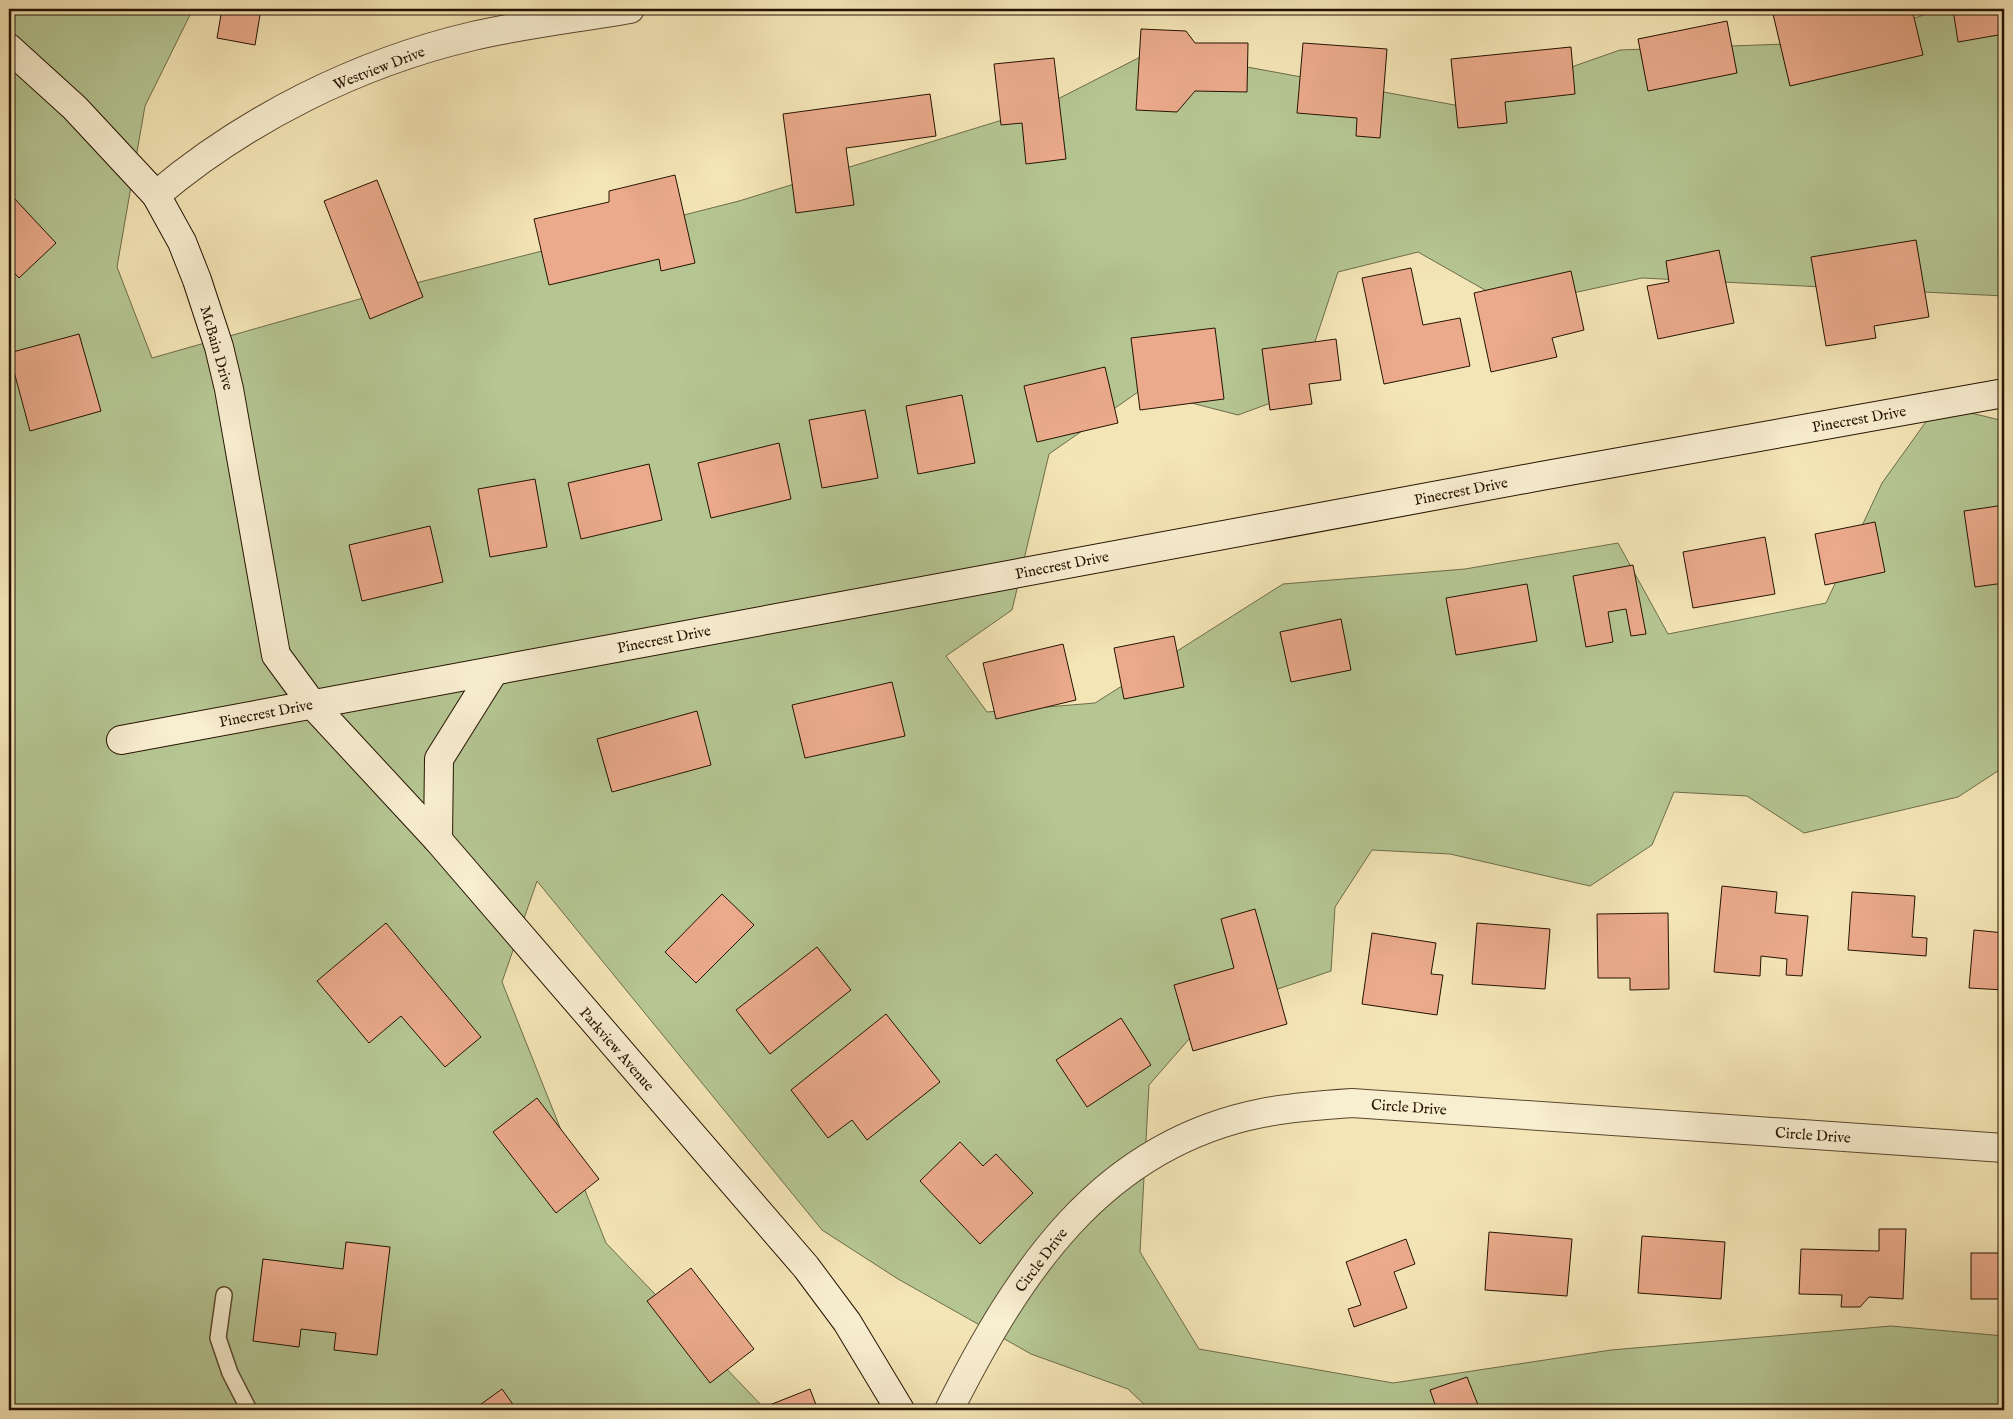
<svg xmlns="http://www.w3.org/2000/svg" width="2013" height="1419" viewBox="0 0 2013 1419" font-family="'IM FELL English',serif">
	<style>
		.green { fill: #b5c693; stroke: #6d6c4a }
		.building { fill: #eaaa8b; stroke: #251200 }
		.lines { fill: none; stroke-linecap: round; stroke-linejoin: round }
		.lane-casing { stroke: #59472e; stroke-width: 18 }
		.street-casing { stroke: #59472e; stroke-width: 30 }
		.secondary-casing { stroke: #251200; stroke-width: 30 }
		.lane { stroke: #f8eed0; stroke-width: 15 }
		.street { stroke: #f8eed0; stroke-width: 28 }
		.secondary { stroke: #f8eed0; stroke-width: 28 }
		.labels { text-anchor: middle; stroke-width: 4.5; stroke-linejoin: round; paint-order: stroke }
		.street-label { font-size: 15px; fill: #251200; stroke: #f8eed0 }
	</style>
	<rect width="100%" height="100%" fill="#f4e5b6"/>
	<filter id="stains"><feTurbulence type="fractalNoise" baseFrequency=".004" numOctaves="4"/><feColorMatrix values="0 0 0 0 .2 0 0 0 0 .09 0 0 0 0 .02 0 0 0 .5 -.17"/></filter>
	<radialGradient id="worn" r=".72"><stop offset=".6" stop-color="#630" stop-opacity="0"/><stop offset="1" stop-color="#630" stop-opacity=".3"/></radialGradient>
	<!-- green -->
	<path class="green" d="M9,9H199L190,15L145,106L117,267L152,358L416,283L739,201L1038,109L1154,50L1460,106L1620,50L1841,42L1942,9H2004V296L1642,278L1513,306L1418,252L1338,272L1298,393L1238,415L1141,390L1049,454L1012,610L946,656L987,712L1095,703L1283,584L1465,569L1618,543L1668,634L1826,603L1882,483L1938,405L2004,421V767L1958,797L1804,833L1747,796L1674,792L1652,845L1590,886L1450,854L1372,850L1335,907L1331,971L1266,993L1190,1038L1149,1085L1140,1252L1199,1349L1393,1383L1611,1350L1891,1326L2004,1336V1410H1150L1128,1389L1031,1354L898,1279L822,1230L537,881L502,982L606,1243L766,1410H9Z"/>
	<!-- building -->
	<g class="building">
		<path d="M222,9H261L255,45L217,38Z"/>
		<path d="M1796,9H1912L1923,55L1790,86L1773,14Z"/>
		<path d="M1953,9H2004V34L1958,42Z"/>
		<path d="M1727,21L1737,73L1648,91L1638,39Z"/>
		<path d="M1141,29L1186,31L1195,43H1248L1247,92L1195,91L1177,112L1136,110Z"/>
		<path d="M1303,43L1387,49L1380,138L1356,136L1357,118L1297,113Z"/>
		<path d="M1571,47L1575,94L1505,102L1507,123L1458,128L1451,59Z"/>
		<path d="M1054,58L1066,159L1026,164L1022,123L1001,125L994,64Z"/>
		<path d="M930,94L936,136L846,148L854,205L796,213L783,114Z"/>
		<path d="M675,175L695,263L661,271L659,259L549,285L534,219L609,202V191Z"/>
		<path d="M377,180L423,297L370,319L324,201Z"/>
		<path d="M12,196L56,243L19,278L9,267V199Z"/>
		<path d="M1916,240L1929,317L1874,326L1876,338L1826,346L1811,257Z"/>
		<path d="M1719,250L1734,323L1658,339L1647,286L1669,282L1666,261Z"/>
		<path d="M1411,268L1423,325L1460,318L1470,366L1384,384L1362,278Z"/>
		<path d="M1571,271L1584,330L1552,338L1557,357L1491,372L1474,293Z"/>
		<path d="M1215,328L1224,399L1140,410L1131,338Z"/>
		<path d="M79,334L101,411L30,431L9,353Z"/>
		<path d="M1336,339L1341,380L1309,384L1312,404L1270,410L1262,349Z"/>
		<path d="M1105,367L1118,423L1037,442L1024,386Z"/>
		<path d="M962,395L975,463L918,474L906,406Z"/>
		<path d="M865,410L878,478L822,488L809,420Z"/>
		<path d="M779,443L791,499L711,518L698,463Z"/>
		<path d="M649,464L662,520L581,539L568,483Z"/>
		<path d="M535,479L547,547L490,557L478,489Z"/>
		<path d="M2004,505V583L1975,587L1964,511Z"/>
		<path d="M1875,522L1885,572L1825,585L1815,534Z"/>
		<path d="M430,526L443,582L362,601L349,545Z"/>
		<path d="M1765,537L1775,594L1693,608L1683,552Z"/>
		<path d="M1633,565L1646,634L1631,636L1626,609L1608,612L1613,642L1586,647L1573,576Z"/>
		<path d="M1527,584L1537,641L1456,655L1446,598Z"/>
		<path d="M1341,619L1351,670L1291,682L1280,632Z"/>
		<path d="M1174,636L1184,687L1124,699L1114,648Z"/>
		<path d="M1063,644L1076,700L996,719L983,663Z"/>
		<path d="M892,682L905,736L805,758L792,705Z"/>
		<path d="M697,711L711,765L612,792L597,739Z"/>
		<path d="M1722,886L1777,892L1775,913L1808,916L1802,976L1786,975L1787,959L1761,956L1760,976L1714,972Z"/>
		<path d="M1852,892L1915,896L1912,937L1927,938L1926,956L1848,950Z"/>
		<path d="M722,894L754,925L696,983L665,952Z"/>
		<path d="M1255,909L1287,1024L1193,1051L1174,985L1234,968L1221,919Z"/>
		<path d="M1668,913L1669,989L1630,990V978H1598L1597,914Z"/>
		<path d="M386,923L481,1037L445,1067L401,1016L369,1043L317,981Z"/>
		<path d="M1477,923L1550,929L1545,989L1472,984Z"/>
		<path d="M1974,930L2004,933V990L1969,988Z"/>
		<path d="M1372,933L1436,943L1431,974L1443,975L1437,1015L1362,1004Z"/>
		<path d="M817,947L851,990L770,1054L736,1010Z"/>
		<path d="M886,1014L940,1082L867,1140L852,1120L828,1138L791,1090Z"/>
		<path d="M1121,1018L1151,1065L1087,1107L1056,1060Z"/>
		<path d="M537,1098L599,1179L556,1213L493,1132Z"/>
		<path d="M960,1142L983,1166L996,1154L1033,1193L980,1244L920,1181Z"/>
		<path d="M1879,1229H1906L1903,1299L1869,1297L1860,1307H1841L1842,1295L1799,1294L1801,1249L1879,1251Z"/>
		<path d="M1489,1232L1572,1239L1567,1296L1485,1290Z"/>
		<path d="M1642,1236L1725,1242L1721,1299L1638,1293Z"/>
		<path d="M1406,1239L1415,1264L1394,1272L1407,1308L1354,1327L1348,1309L1361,1305L1346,1262Z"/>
		<path d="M346,1242L390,1247L377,1355L334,1350L336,1333L301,1329L299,1347L253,1341L263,1259L343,1269Z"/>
		<rect x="1971" y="1253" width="33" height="46"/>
		<path d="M691,1268L754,1349L710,1383L647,1301Z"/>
		<path d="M1467,1377L1480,1410H1437L1430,1390Z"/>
		<path d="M502,1389L517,1410H473Z"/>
		<path d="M810,1389L818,1410H757Z"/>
	</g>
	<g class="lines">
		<defs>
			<path id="lane" d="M224,1295L218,1338L230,1373L249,1410"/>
			<g id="street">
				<path d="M156,195C246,119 358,63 473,36C524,24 578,18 630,9"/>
				<path d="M949,1410C1018,1273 1100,1145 1262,1113C1292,1107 1322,1105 1352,1103L2004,1148"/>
			</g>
			<g id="secondary">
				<path d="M9,48L75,108L156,195L182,242L197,280L219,347L229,389L276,655L312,704L438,840L806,1267L847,1322L900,1410"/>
				<path d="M121,740L1541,476L2004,393"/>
				<path d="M438,840L439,759L494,671"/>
			</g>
		</defs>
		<!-- lane casing -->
		<use href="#lane" class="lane-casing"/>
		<!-- street casing -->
		<use href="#street" class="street-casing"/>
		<!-- secondary casing -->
		<use href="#secondary" class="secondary-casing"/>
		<!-- lane -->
		<use href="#lane" class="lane"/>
		<!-- street -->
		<use href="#street" class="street"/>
		<!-- secondary -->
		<use href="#secondary" class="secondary"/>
	</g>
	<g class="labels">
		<!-- street labels -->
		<g class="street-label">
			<text transform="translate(379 68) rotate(-21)" y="5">Westview Drive</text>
			<text transform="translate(217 348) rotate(74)" y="5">McBain Drive</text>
			<text transform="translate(1859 419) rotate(-10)" y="5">Pinecrest Drive</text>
			<text transform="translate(1461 491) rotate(-11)" y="5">Pinecrest Drive</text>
			<text transform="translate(1062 565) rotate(-11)" y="5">Pinecrest Drive</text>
			<text transform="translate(664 639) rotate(-11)" y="5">Pinecrest Drive</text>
			<text transform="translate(266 713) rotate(-11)" y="5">Pinecrest Drive</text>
			<text transform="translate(617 1049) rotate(49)" y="5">Parkview Avenue</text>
			<text transform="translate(1409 1107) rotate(4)" y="5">Circle Drive</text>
			<text transform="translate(1813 1135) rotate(4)" y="5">Circle Drive</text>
			<text transform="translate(1041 1260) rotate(-53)" y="5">Circle Drive</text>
		</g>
	</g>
	<!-- margin -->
	<rect width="2013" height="1419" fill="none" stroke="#f4e5b6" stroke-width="30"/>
	<rect x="10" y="10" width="1993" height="1399" fill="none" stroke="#251200" stroke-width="2.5"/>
	<rect x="15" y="15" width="1983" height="1389" fill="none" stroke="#251200"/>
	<rect width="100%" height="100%" filter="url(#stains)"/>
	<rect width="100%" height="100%" fill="url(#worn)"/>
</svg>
